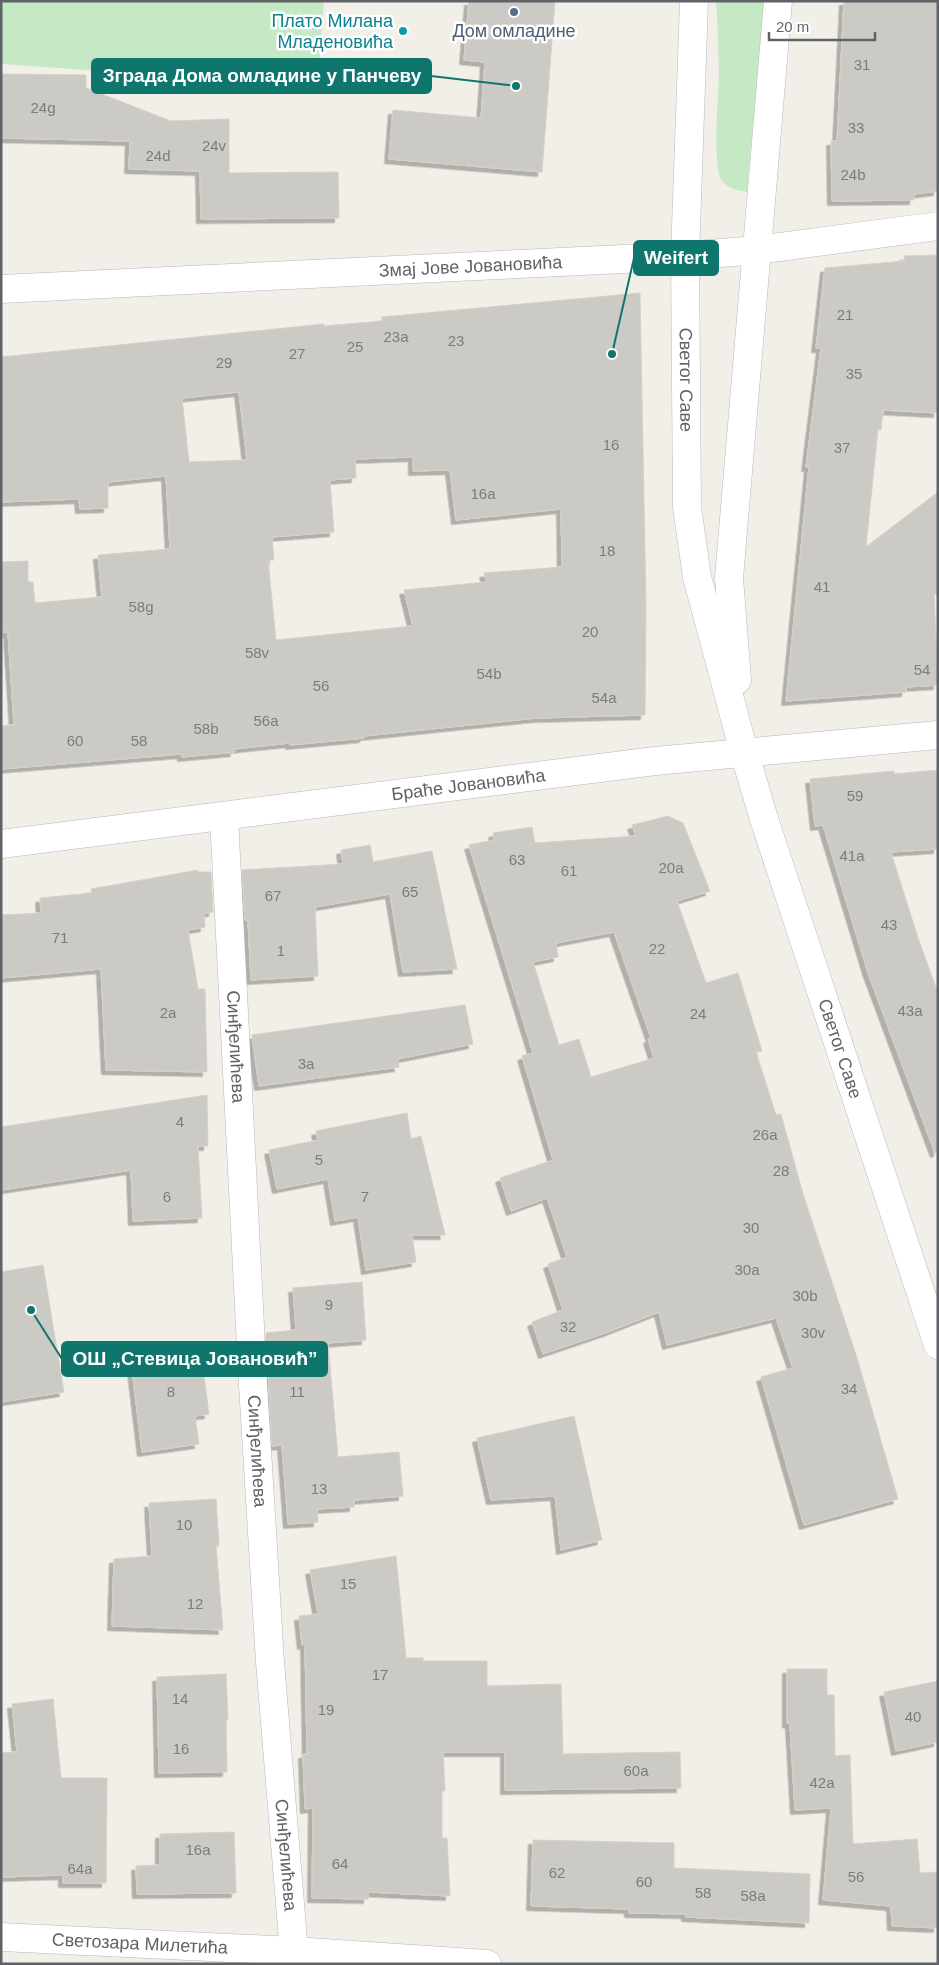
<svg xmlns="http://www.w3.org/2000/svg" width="939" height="1965" viewBox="0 0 939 1965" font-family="Helvetica,sans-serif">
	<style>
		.green { fill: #c5e8c5 }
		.building { fill: #cccac5; stroke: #d6d1c6; fill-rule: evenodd; filter: url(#shadow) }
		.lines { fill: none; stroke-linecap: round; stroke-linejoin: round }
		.street-casing { stroke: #b5b8bc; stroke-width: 29 }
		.secondary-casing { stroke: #b6babf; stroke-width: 29 }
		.street { stroke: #fff; stroke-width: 28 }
		.secondary { stroke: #fff; stroke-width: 28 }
		.service-dot { fill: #5c6f8a; stroke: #fff; stroke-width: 2 }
		.culture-dot { fill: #0f9aa8; stroke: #fff; stroke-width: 2 }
		.labels { text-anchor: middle; stroke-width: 5; stroke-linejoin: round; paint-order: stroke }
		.number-label { font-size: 15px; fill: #7a7d7f }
		.culture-label { font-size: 18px; fill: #0d838f; stroke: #fff; text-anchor: end }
		.service-label { font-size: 18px; fill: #4e5e75; stroke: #fff }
		.street-label { font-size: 18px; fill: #5f6368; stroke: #fff }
		.leader { fill: none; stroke: #0f766e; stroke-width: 2 }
		.callout-dot { fill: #0f766e; stroke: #fff; stroke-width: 2 }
		.callout { fill: #0f766e; stroke: #0f766e; stroke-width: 2 }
		.callout-label { font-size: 19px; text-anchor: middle; font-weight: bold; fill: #fff }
	</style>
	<defs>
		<filter id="shadow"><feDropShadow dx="-4.5" dy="4.5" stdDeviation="0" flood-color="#0004"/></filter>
	</defs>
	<rect width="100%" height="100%" fill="#f1efe8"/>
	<!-- green -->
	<g class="green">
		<path d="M1,1H324L317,86L1,64Z"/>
		<path d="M716,1H764L747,192C736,190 727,189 721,179C712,161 719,94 719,71C718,48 718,24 716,1Z"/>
	</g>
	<!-- building -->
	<g class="building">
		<path d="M469,1H555L542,172L389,159L393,110L481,118L485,62L464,60Z"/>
		<path d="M844,1H938V191L914,194V200L832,201L831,141H837Z"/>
		<path d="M1,74L86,75V88L171,121L229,119V173L338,172L339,218L201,219L200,171L129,169L130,141L1,138Z"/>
		<path d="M938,255V413L883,410L881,430L878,429L866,547L938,492V594H934L938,685L906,687V692L786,701L809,467H806L821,348H816L825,268L905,261L904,256Z"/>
		<path d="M640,293L646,606L645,715L536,718L364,736V738L290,745V743L234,749L235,752L182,757V754L1,769V726L14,725L8,632L1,633V562L28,561V582H33L35,603L102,597L98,555L170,549L166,476L108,482V508L80,509L79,499L1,502V357L324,324V326L382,321V317ZM239,392L247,460L189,462L182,398ZM413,457V471L450,470L456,520L561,509L562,567L484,573L487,582L404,590L413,626L276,640L268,560H274L272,537L334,532L330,480L356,478L355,459Z"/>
		<path d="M938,770V849L891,852L918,938L938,993V1152L935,1153L868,973L823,825L815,826L810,779L894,771V774Z"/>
		<path d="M668,816L683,823L710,891L677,901L706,983L738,973L762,1051L756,1052L776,1115L781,1114L803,1194L857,1358L898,1499L804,1525L761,1377L793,1368L776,1318L667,1345L659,1312L608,1332L543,1354L532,1322L563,1310L548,1264L567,1257L547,1198L511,1211L500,1178L553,1160L522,1056L533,1053L469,845L494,840L493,833L532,827L535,843L636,836L632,825ZM614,932L651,1038L648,1039L654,1058L591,1077L579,1039L559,1045L533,962L558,957L556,943Z"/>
		<path d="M370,845L373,862L432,851L457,969L403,972L390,894L315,907L318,976L251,980L248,920H245L242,870L343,864L341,850Z"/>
		<path d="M198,870V872H211L213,912L204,913L205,927L188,930L198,989H205L207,1072L106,1070L101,969L1,978V915L41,913L40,898L92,893L91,889Z"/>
		<path d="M465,1005L473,1044L398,1059L399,1067L259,1086L252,1035Z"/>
		<path d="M207,1095L208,1146H198L202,1218L133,1221L131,1170L1,1190V1127Z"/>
		<path d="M407,1113L411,1139L421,1136L445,1235H412L416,1262L366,1270L358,1217L335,1221L328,1179L277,1189L269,1150L318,1140L316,1131Z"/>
		<path d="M43,1265L64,1392L1,1402V1272Z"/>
		<path d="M362,1282L366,1340L328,1343L338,1457L399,1452L403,1496L354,1500V1507L317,1509L318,1522L288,1524L282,1445L272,1446L266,1333L296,1330L293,1288Z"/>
		<path d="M202,1361L209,1414L195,1416L199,1444L142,1452L132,1369Z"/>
		<path d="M574,1416L602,1540L561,1550L555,1496L491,1500L477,1438Z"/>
		<path d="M216,1499L219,1546H216L223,1630L112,1626L114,1559L152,1556L149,1503Z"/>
		<path d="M396,1556L406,1658H423V1661H487V1686L561,1684L563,1754L680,1752L681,1788L505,1790V1752H443L445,1791H442V1838H447L450,1896L368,1892V1899L312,1898L313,1808L305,1809L303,1754H307L305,1644L302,1645L299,1616L318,1614L310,1570Z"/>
		<path d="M787,1669H827V1695H834L835,1756L850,1755L853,1844L917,1839L920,1873L938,1872V1928L892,1926L891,1906L823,1900L831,1808L795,1810L790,1724L787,1723Z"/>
		<path d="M226,1674L228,1719L226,1720L227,1772L159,1773L157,1677Z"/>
		<path d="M938,1681V1742L896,1751L884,1692Z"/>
		<path d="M53,1699L61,1778H107L106,1883H63V1875L1,1877V1753L17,1752L12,1704Z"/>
		<path d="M234,1832L236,1893L137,1894L136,1866L160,1865V1834Z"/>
		<path d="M533,1840L674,1843V1868L810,1874L809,1923L686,1917V1914L629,1913V1909L531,1906Z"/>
	</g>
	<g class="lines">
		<defs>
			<g id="street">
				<path id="s1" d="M1,289L685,256L757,250L938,226"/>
				<path id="s2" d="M224,817L253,1385L270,1662L295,1964"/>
				<path id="s3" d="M1,844L655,761L938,735"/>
				<path id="s4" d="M1,1937L294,1951L487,1964"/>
			</g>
			<g id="secondary">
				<path id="s5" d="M694,1L685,256L687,507L697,577L744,752L764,819L938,1345"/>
				<path d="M737,680L729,578L778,1"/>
			</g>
		</defs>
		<!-- street casing -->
		<use href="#street" class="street-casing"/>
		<!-- secondary casing -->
		<use href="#secondary" class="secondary-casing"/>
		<!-- street -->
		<use href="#street" class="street"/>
		<!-- secondary -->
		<use href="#secondary" class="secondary"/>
	</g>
	<!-- markers -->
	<circle class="service-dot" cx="514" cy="12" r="5"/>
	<circle class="culture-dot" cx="403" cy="31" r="5"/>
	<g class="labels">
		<!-- number labels -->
		<g class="number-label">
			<text x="862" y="70">31</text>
			<text x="43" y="113">24g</text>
			<text x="856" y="133">33</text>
			<text x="214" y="151">24v</text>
			<text x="158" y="161">24d</text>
			<text x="853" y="180">24b</text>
			<text x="845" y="320">21</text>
			<text x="396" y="342">23a</text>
			<text x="456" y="346">23</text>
			<text x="355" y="352">25</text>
			<text x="297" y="359">27</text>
			<text x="224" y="368">29</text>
			<text x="854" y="379">35</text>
			<text x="611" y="450">16</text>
			<text x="842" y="453">37</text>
			<text x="483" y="499">16a</text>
			<text x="607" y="556">18</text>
			<text x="822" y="592">41</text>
			<text x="141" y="612">58g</text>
			<text x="590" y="637">20</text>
			<text x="257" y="658">58v</text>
			<text x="922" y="675">54</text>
			<text x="489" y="679">54b</text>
			<text x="321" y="691">56</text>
			<text x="604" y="703">54a</text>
			<text x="266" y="726">56a</text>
			<text x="206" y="734">58b</text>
			<text x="75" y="746">60</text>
			<text x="139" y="746">58</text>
			<text x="855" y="801">59</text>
			<text x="852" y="861">41a</text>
			<text x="517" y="865">63</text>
			<text x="671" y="873">20a</text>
			<text x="569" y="876">61</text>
			<text x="410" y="897">65</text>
			<text x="273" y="901">67</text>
			<text x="889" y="930">43</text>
			<text x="60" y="943">71</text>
			<text x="657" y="954">22</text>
			<text x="281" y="956">1</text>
			<text x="910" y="1016">43a</text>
			<text x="168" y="1018">2a</text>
			<text x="698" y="1019">24</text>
			<text x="306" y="1069">3a</text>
			<text x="180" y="1127">4</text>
			<text x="765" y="1140">26a</text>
			<text x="319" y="1165">5</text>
			<text x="781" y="1176">28</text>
			<text x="167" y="1202">6</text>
			<text x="365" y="1202">7</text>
			<text x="751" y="1233">30</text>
			<text x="747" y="1275">30a</text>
			<text x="805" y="1301">30b</text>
			<text x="329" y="1310">9</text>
			<text x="568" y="1332">32</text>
			<text x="813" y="1338">30v</text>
			<text x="849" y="1394">34</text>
			<text x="171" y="1397">8</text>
			<text x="297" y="1397">11</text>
			<text x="319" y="1494">13</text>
			<text x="184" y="1530">10</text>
			<text x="348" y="1589">15</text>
			<text x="195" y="1609">12</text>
			<text x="380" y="1680">17</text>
			<text x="180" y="1704">14</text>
			<text x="326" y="1715">19</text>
			<text x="913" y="1722">40</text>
			<text x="181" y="1754">16</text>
			<text x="636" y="1776">60a</text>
			<text x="822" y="1788">42a</text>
			<text x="198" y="1855">16a</text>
			<text x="340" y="1869">64</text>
			<text x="80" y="1874">64a</text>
			<text x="557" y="1878">62</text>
			<text x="856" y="1882">56</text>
			<text x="644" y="1887">60</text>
			<text x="703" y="1898">58</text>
			<text x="753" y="1901">58a</text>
		</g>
		<!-- culture labels -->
		<g class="culture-label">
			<text x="393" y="27">Плато Милана<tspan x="393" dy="21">Младеновића</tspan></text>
		</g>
		<!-- service labels -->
		<g class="service-label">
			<text x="514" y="37">Дом омладине</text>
		</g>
		<!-- street labels -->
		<g class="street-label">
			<text dy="6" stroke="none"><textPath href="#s1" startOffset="470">Змај Јове Јовановића</textPath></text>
			<text dy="6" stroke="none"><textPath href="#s5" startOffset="379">Светог Саве</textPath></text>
			<text dy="6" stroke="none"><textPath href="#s3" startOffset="471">Браће Јовановића</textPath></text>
			<text dy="6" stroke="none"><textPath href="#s2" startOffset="230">Синђелићева</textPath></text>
			<text dy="6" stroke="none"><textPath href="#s5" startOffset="1070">Светог Саве</textPath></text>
			<text dy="6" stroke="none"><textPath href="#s2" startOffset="635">Синђелићева</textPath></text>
			<text dy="6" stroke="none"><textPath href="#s2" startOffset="1040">Синђелићева</textPath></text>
			<text dy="6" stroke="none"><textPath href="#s4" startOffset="139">Светозара Милетића</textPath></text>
		</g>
	</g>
	<!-- callouts -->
	<path class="leader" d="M516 86L431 76M612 354L634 258M31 1310L62 1359"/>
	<g class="callout-dot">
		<circle cx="516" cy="86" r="5"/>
		<circle cx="612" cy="354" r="5"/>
		<circle cx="31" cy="1310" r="5"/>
	</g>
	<g class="callout">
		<rect x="92" y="59" width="339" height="34" rx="5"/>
		<rect x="634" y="241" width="84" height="34" rx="5"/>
		<rect x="62" y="1342" width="265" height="34" rx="5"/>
	</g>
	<g class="callout-label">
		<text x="262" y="82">Зграда Дома омладине у Панчеву</text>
		<text x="676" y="264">Weifert</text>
		<text x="195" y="1365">ОШ „Стевица Јовановић”</text>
	</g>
	<!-- border -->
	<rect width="939" height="1965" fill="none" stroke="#5f6368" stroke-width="5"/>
	<!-- scale -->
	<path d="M769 32v8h106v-8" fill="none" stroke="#5f6368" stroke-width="2.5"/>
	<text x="776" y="32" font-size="15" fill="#5f6368" stroke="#ffffff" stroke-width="4" paint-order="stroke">20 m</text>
</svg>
